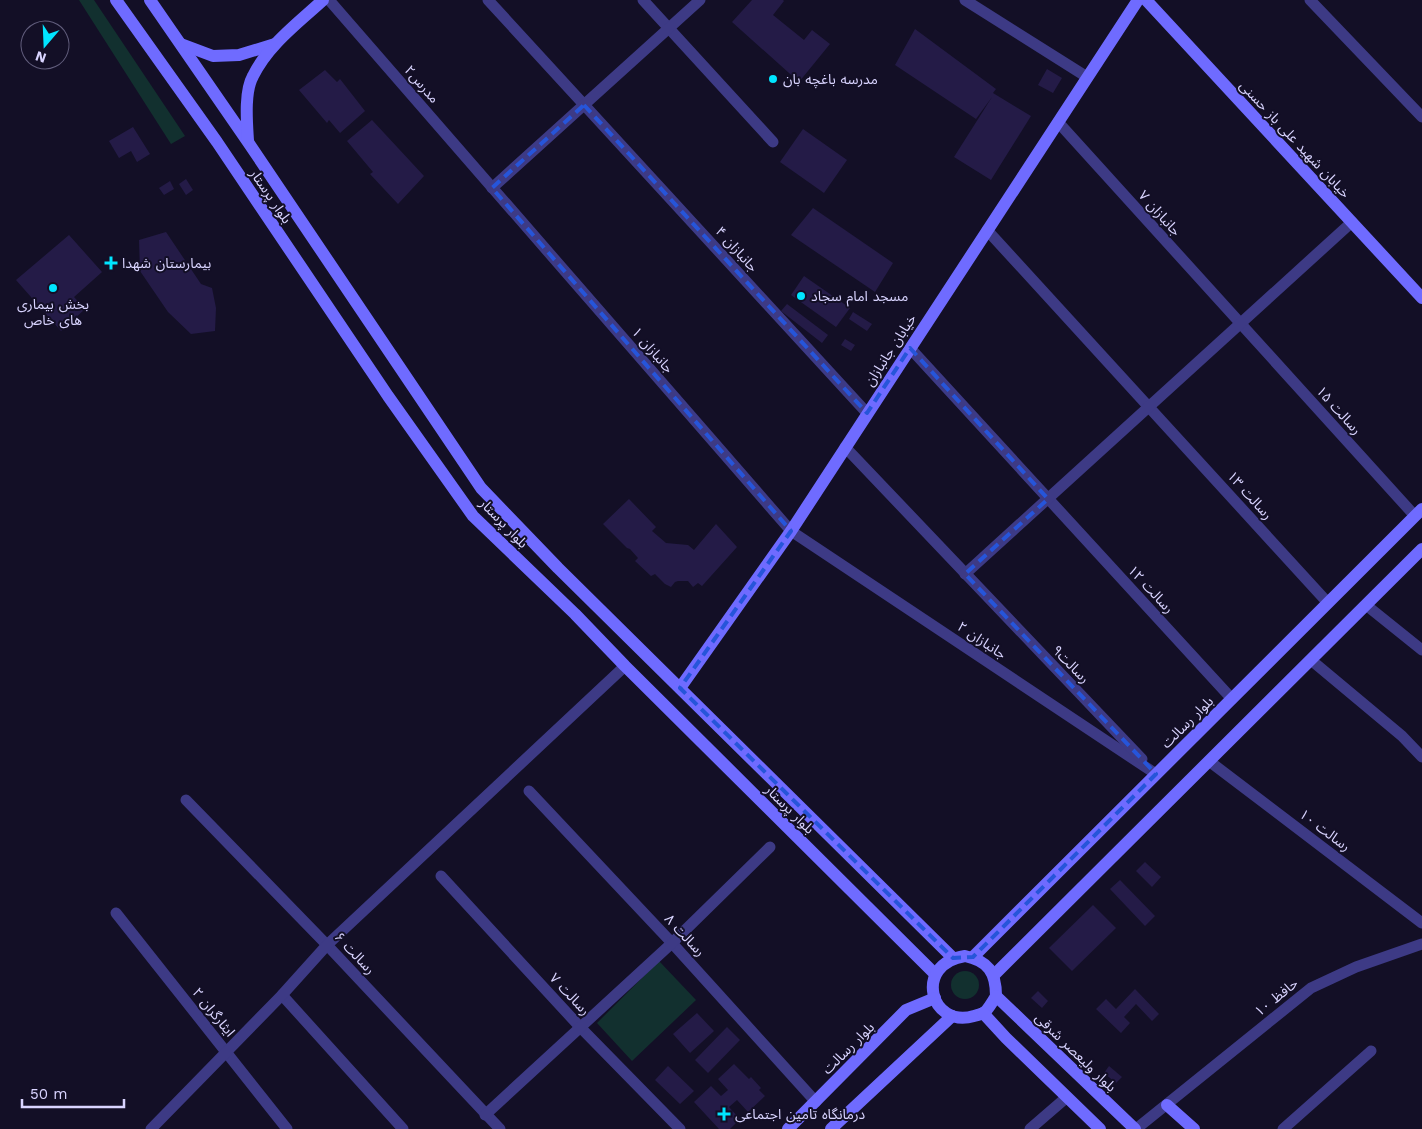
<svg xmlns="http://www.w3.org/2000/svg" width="1422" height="1129" viewBox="0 0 1422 1129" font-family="'Work Sans','Noto Sans Arabic',sans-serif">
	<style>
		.green { fill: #12302f }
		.building { fill: #241b47 }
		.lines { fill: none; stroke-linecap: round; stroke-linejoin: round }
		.street { stroke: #3d3a85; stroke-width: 11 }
		.secondary { stroke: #6f6bff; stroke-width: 12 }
		.marked { fill: none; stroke: #2655da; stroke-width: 4; stroke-dasharray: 10 6; stroke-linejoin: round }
		.poi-dot { fill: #00e5ff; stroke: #130f26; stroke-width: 2 }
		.labels { text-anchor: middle; stroke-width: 4; stroke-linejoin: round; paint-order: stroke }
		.poi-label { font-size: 14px; fill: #d9d4ff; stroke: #130f26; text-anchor: start }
		.street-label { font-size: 14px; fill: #d9d4ff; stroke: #130f26 }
	</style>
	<rect width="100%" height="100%" fill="#130f26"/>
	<!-- green -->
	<g class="green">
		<path d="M79,0H94L185,136L171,144Z"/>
		<path d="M659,961L696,1000L632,1061L597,1023Z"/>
		<circle cx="965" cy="985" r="14"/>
	</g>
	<!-- building -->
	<g class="building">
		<path d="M752,0H783L784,1L773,15L804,40L812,30L830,44L799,82L732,22Z"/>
		<path d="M915,29L996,89L993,93L1031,116L991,180L954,157L992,97L976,119L895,65Z"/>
		<path d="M1047,69L1062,78L1053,93L1038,85Z"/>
		<path d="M325,70L337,82L340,79L365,111L340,133L329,120L327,123L299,90Z"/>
		<path d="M372,120L424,176L398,204L370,174L373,172L347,141Z"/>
		<path d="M133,127L150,154L137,162L131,151L119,158L109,141Z"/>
		<path d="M803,129L847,160L824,193L780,162Z"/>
		<path d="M186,179L193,190L186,195L179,184Z"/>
		<path d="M170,181L174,189L164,195L159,188Z"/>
		<path d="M813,208L893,263L875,292L791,235Z"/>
		<path d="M166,232L201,284L212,288L216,308L215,331L191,334L168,312L140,271L139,240Z"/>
		<path d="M69,235L102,272L74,297L85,309L61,331L16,280Z"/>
		<path d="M804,276L850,308L836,327L791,295Z"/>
		<path d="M787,304L828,335L822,343L781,311Z"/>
		<path d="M853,312L872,324L867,331L849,319Z"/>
		<path d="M845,339L855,345L851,351L841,345Z"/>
		<path d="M629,499L656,527L652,531L666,543L688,545L694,550L716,524L737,547L702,586L698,583L693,587L688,581H678L675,582L671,587L665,584L655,574L651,576L635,561L638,558L630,549L627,548L603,524Z"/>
		<path d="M1145,862L1161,877L1152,887L1136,871Z"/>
		<path d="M1120,880L1155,916L1145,926L1110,889Z"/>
		<path d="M1093,905L1116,928L1072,971L1049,948Z"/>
		<path d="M1135,989L1159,1014L1152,1021L1136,1004L1124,1017L1130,1023L1121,1033L1096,1009L1106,999L1116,1009Z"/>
		<path d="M1038,991L1048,1001L1042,1008L1031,998Z"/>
		<path d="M697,1013L714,1031L690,1053L673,1034Z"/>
		<path d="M727,1027L740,1040L708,1073L695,1060Z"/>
		<path d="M734,1064L749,1079L751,1077L761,1088L759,1090L765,1096L748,1112L737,1100L729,1107L740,1119L730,1129H719L694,1102L711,1086L721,1096L728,1090L718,1079Z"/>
		<path d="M668,1066L694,1091L680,1104L655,1080Z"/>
		<path d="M1109,1066L1122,1077L1116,1083L1104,1073Z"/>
	</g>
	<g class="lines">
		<!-- street -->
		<g class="street">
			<path d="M329,0L791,531L1156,774"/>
			<path d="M488,0L867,413"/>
			<path d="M643,0L773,142"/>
			<path d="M965,0L1087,77"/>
			<path d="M1310,0L1422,117"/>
			<path d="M1058,122L1415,516"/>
			<path d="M492,188L700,0"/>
			<path d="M987,230L1328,603"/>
			<path d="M910,348L1232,699"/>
			<path d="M845,447L1142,759"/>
			<path d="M965,574L1352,222"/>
			<path d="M1366,605L1422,650"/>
			<path d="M1311,660L1402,736L1422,757"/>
			<path d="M1209,761L1422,923"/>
			<path d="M529,791L672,943L816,1102"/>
			<path d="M186,800L327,945L500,1129"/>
			<path d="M441,876L580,1027L680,1129"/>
			<path d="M116,913L287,1129"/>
			<path d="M282,995L403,1129"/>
			<path d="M485,1115L672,943L770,847"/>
			<path d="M151,1129L282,995L327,945L625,666"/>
			<path d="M1030,1129L1067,1097"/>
			<path d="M1136,1129L1311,988L1356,967L1422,944"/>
			<path d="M1283,1129L1371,1051"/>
		</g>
		<!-- secondary -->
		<g class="secondary">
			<path d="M116,0L217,142L388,396L473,516L575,614L625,666L935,974"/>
			<path d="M150,0L248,142L481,488L558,568L953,958"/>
			<path d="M1146,0L1422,298"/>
			<path d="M181,44L213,56L239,55L275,44"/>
			<path d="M248,141C247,123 244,92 253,76C268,45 298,23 323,0"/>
			<path d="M680,688L791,531L1138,0"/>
			<path d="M965,956C988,961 996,972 996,996C993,1001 989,1008 985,1012C982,1014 978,1015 974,1016C930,1029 913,964 965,956Z"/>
			<path d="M973,957L1422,509"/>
			<path d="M994,975L1422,549"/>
			<path d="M996,996L1135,1129"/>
			<path d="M983,1013L1006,1038L1100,1129"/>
			<path d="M1167,1105L1194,1129"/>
			<path d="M788,1129L906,1010L935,998"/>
			<path d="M831,1129L952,1016"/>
		</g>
	</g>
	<!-- marked area -->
	<path class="marked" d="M584,105L867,413L910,348L1048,499L965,574L1156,774L973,957L953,958L680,688L791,531L492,188Z"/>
	<!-- markers -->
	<g class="poi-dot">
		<circle cx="773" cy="79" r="5"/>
		<path d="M108.5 255.5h5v5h5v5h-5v5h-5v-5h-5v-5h5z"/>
		<circle cx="53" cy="288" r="5"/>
		<circle cx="801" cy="296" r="5"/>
		<path d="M721.5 1106.5h5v5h5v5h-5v5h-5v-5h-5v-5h5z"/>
	</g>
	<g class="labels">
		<!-- poi labels -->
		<g class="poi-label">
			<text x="783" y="84">مدرسه باغچه بان</text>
			<text x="122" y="268">بیمارستان شهدا</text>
			<text x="811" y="301">مسجد امام سجاد</text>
			<text x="53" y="309" text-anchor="middle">بخش بیماری<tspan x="53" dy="16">های خاص</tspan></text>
			<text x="735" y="1119">درمانگاه تامین اجتماعی</text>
		</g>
		<!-- street labels -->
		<g class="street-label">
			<text transform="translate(422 84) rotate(49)" y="5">مدرس۲</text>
			<text transform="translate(1295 139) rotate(47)" y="5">خیابان شهید علی باز حسنی</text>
			<text transform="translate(271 196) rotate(56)" y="5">بلوار پرستار</text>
			<text transform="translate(1160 213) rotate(48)" y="5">جانبازان ۷</text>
			<text transform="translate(737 249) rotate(48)" y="5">جانبازان ۴</text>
			<text transform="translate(653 350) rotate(49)" y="5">جانبازان ۱</text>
			<text transform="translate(890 350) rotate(-57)" y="5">خیابان جانبازان</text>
			<text transform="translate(1339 410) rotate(48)" y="5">رسالت ۱۵</text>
			<text transform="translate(1250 495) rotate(48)" y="5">رسالت ۱۳</text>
			<text transform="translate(504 523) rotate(46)" y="5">بلوار پرستار</text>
			<text transform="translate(1151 589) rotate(47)" y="5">رسالت ۱۲</text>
			<text transform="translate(982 640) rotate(34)" y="5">جانبازان ۲</text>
			<text transform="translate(1071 664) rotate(46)" y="5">رسالت۹</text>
			<text transform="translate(1187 722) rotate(-45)" y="5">بلوار رسالت</text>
			<text transform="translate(790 809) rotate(45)" y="5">بلوار پرستار</text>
			<text transform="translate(1325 830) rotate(37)" y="5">رسالت ۱۰</text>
			<text transform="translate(685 935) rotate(47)" y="5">رسالت ۸</text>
			<text transform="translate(355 953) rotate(47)" y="5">رسالت ۶</text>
			<text transform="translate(570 994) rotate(47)" y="5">رسالت ۷</text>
			<text transform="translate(1276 997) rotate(-39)" y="5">حافظ ۱۰</text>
			<text transform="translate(214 1012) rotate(51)" y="5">ایثارگران ۲</text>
			<text transform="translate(848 1048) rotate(-45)" y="5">بلوار رسالت</text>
			<text transform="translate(1076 1052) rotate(44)" y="5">بلوار ولیعصر شرقی</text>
		</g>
	</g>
	<!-- north arrow -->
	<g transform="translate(45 45) rotate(199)"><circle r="24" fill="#130f26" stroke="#625e7d"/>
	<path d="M0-4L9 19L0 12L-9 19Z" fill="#00e5ff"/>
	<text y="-8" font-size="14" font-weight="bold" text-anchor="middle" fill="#d9d4ff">N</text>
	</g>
	<!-- scale -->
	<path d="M22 1099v8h102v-8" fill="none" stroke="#d9d4ff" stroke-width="2.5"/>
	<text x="30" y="1099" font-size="15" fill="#d9d4ff" stroke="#130f26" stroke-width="4" paint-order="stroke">50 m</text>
</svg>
